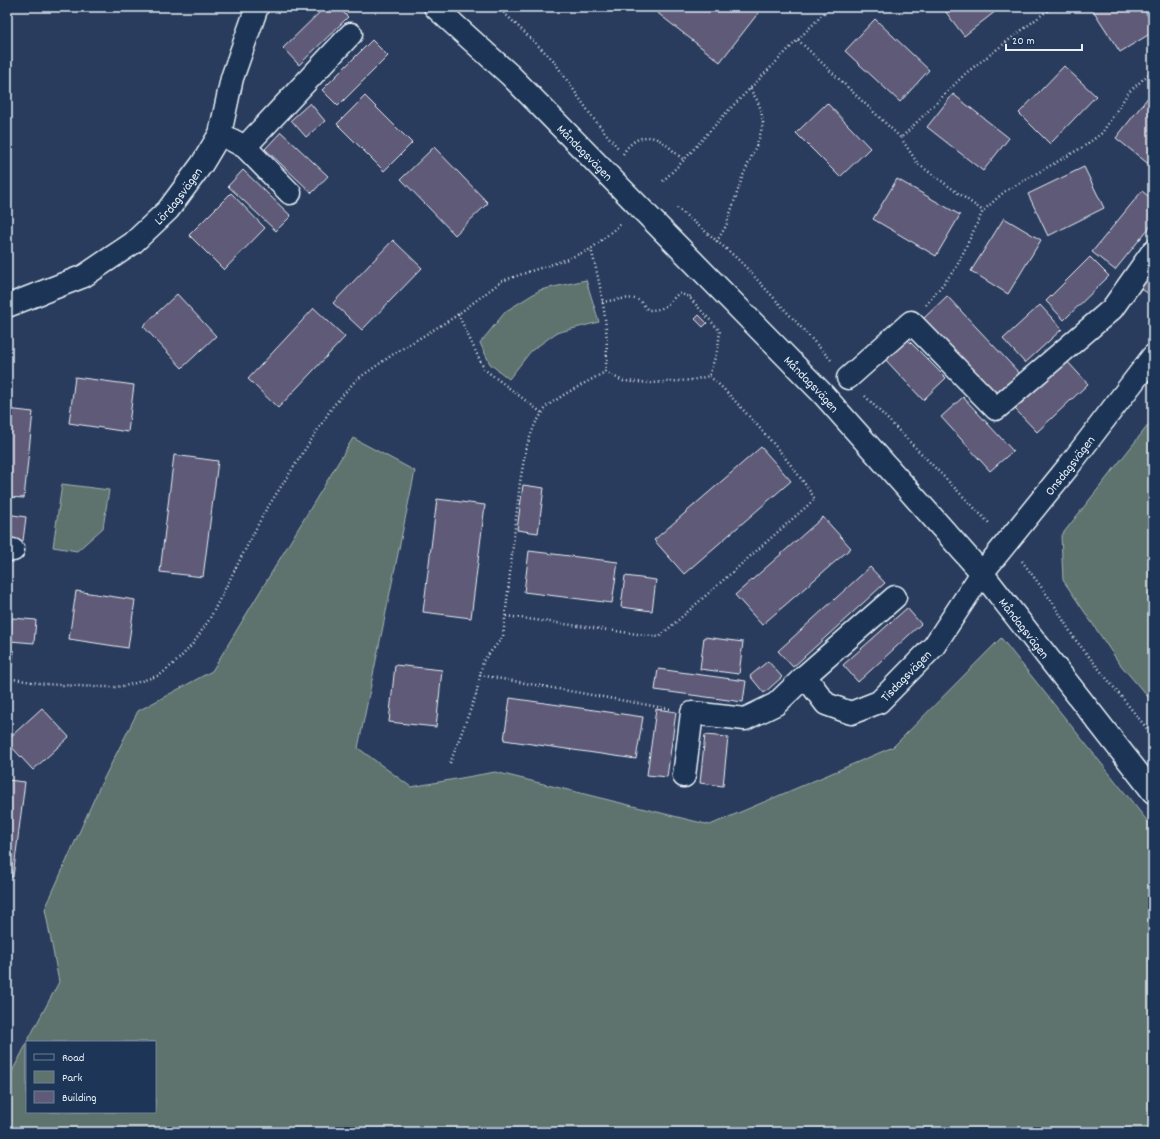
<svg xmlns="http://www.w3.org/2000/svg" width="1160" height="1139" viewBox="0 0 1160 1139" font-family="Dekko,sans-serif">
	<style>
		.green { fill: #5e736e; stroke: #a3b2b3 }
		.building { fill: #5e5a77; stroke: #e8f1f8 }
		.lines { fill: none; stroke-linecap: round; stroke-linejoin: round }
		.minor-casing { stroke: #e8f1f8; stroke-width: 25 }
		.path { stroke: #e8f1f8; stroke-width: 2.5; stroke-dasharray: 1 3; stroke-linecap: butt }
		.minor { stroke: #1d3557; stroke-width: 22 }
		.labels { text-anchor: middle; stroke-width: 3; stroke-linejoin: round; paint-order: stroke }
		.street-label { font-size: 13px; fill: #e8f1f8; stroke: #1d3557 }
	</style>
	<rect width="100%" height="100%" fill="#2a3c5d"/>
	<filter id="ink" filterUnits="userSpaceOnUse"><feTurbulence type="fractalNoise" baseFrequency=".025" numOctaves="2"/><feDisplacementMap in="SourceGraphic" scale="8" xChannelSelector="R" yChannelSelector="G"/><feConvolveMatrix kernelMatrix="1 2 1 2 8 2 1 2 1" color-interpolation-filters="sRGB"/></filter>
	<g filter="url(#ink)">
		<!-- green -->
		<g class="green">
			<path d="M586,280L599,322L556,333L531,351L509,379L490,364L480,343L506,311L540,290Z"/>
			<path d="M1153,419V703L1119,663L1063,580L1061,536Z"/>
			<path d="M353,438L415,471L358,748L411,787L495,772L710,825L893,747L1001,638L1153,828V1132H7V1081L27,1043V1112H155V1042H27L59,982L45,909L99,788L138,711L212,671Z"/>
			<path d="M62,484L109,490L103,528L77,551L53,547Z"/>
		</g>
		<!-- building -->
		<g class="building">
			<path d="M325,7H338L348,17L299,65L283,48Z"/>
			<path d="M650,7H753L759,12L720,62Z"/>
			<path d="M942,7H1001L964,36Z"/>
			<path d="M1091,7H1142L1153,24V32L1120,52Z"/>
			<path d="M875,19L929,70L900,102L845,51Z"/>
			<path d="M372,40L388,56L338,106L322,90Z"/>
			<path d="M1064,66L1096,96L1050,144L1019,113Z"/>
			<path d="M1153,91V164L1151,166L1116,138Z"/>
			<path d="M953,94L1009,138L983,171L927,127Z"/>
			<path d="M365,96L412,143L384,171L337,124Z"/>
			<path d="M310,103L325,121L306,137L291,120Z"/>
			<path d="M827,103L870,148L840,177L796,133Z"/>
			<path d="M281,132L328,176L312,193L265,149Z"/>
			<path d="M434,147L488,203L455,235L401,179Z"/>
			<path d="M1084,167L1104,208L1048,236L1028,194Z"/>
			<path d="M243,170L291,216L276,231L228,186Z"/>
			<path d="M897,179L960,215L936,256L873,219Z"/>
			<path d="M1142,191L1153,200V223L1115,270L1092,252Z"/>
			<path d="M231,193L265,228L224,270L189,235Z"/>
			<path d="M1004,218L1041,240L1008,294L971,271Z"/>
			<path d="M393,240L422,268L362,330L333,303Z"/>
			<path d="M1090,257L1109,276L1064,320L1046,301Z"/>
			<path d="M1153,268V297L1139,287Z"/>
			<path d="M177,294L216,336L182,368L143,326Z"/>
			<path d="M947,296L1022,376L998,399L923,319Z"/>
			<path d="M1040,305L1062,329L1025,363L1003,339Z"/>
			<path d="M314,308L345,337L278,408L248,379Z"/>
			<path d="M699,315L707,323L703,327L695,319Z"/>
			<path d="M905,337L946,378L923,400L883,357Z"/>
			<path d="M1067,361L1088,384L1037,432L1015,409Z"/>
			<path d="M75,377L134,385L128,432L69,423Z"/>
			<path d="M963,397L1013,451L990,471L941,417Z"/>
			<path d="M7,409L33,412L24,498L7,497Z"/>
			<path d="M761,447L791,481L684,574L654,540Z"/>
			<path d="M174,455L218,461L203,577L160,572Z"/>
			<path d="M523,485L544,488L538,533L517,530Z"/>
			<path d="M437,499L485,505L471,618L423,612Z"/>
			<path d="M7,514L26,517L23,541L7,539Z"/>
			<path d="M823,517L851,548L762,625L735,595Z"/>
			<path d="M529,551L618,562L612,603L524,592Z"/>
			<path d="M870,567L885,583L793,667L778,651Z"/>
			<path d="M625,576L656,580L652,611L621,607Z"/>
			<path d="M76,591L135,600L128,648L69,639Z"/>
			<path d="M907,608L921,624L858,682L843,665Z"/>
			<path d="M12,618L36,620L34,643L10,641Z"/>
			<path d="M704,637L743,642L739,674L700,669Z"/>
			<path d="M7,650L14,651L11,672L7,671Z"/>
			<path d="M768,661L782,677L764,693L750,676Z"/>
			<path d="M395,665L442,670L436,727L389,722Z"/>
			<path d="M658,669L746,681L743,702L655,690Z"/>
			<path d="M510,698L643,717L636,759L504,740Z"/>
			<path d="M42,708L69,737L33,770L7,742V740Z"/>
			<path d="M656,709L676,712L667,777L647,775Z"/>
			<path d="M705,735L728,737L723,786L700,783Z"/>
			<path d="M7,780L25,782L13,877L7,876Z"/>
		</g>
		<g class="lines">
			<defs>
				<g id="minor">
					<path id="s1" d="M435,7L510,75L822,393L982,573L1153,792"/>
					<path d="M232,140L245,147L290,193"/>
					<path d="M245,147L351,34"/>
					<path id="s2" d="M7,306L84,276L133,243L168,210L202,164L220,134L232,78L257,7"/>
					<path d="M848,378L911,322L996,409L1112,309L1153,251"/>
					<path d="M7,549L13,550"/>
					<path id="s3" d="M895,597L805,676L826,704L851,713L879,702L934,646L982,573L1068,467L1153,356"/>
					<path d="M684,776L692,713L745,719L776,704L805,676"/>
				</g>
			</defs>
			<!-- minor casing -->
			<use href="#minor" class="minor-casing"/>
			<!-- path -->
			<g class="path">
				<path d="M498,7L553,60L593,118L618,148"/>
				<path d="M798,40L901,138L966,73L1052,7"/>
				<path d="M750,89L757,100L761,110L763,123L759,139L742,178L726,226L717,241L740,261L831,360"/>
				<path d="M901,138L918,164L983,211"/>
				<path d="M623,154C630,142 642,133 657,139C665,142 676,154 684,160"/>
				<path d="M663,181L684,160L726,113L830,7"/>
				<path d="M677,208L717,241"/>
				<path d="M602,302C611,301 630,296 638,300C642,302 645,307 648,310C666,310 666,305 679,293L689,297"/>
				<path d="M926,305L956,268L983,211L1004,192L1083,147L1102,133L1128,93L1153,70"/>
				<path d="M458,314L484,369L542,413"/>
				<path d="M605,372L623,381L652,383L692,380L709,376L718,348L720,331L689,297L691,296"/>
				<path d="M865,396L990,524"/>
				<path d="M1022,561L1053,603L1074,638L1153,736"/>
				<path d="M506,616L659,637L815,499C795,468 771,440 746,413C734,400 723,387 709,376"/>
				<path d="M480,675L670,709"/>
				<path d="M7,678L45,684L94,687H115L129,685L160,675L178,660L192,645L209,620L264,513L333,406L356,380L395,353L453,318L502,281L534,270L565,260L591,249L622,223"/>
				<path d="M450,763L476,695L483,661L503,637L520,482L526,448L535,424L547,406L565,394L605,372C611,335 601,286 591,249"/>
			</g>
			<!-- minor -->
			<use href="#minor" class="minor"/>
		</g>
	</g>
	<g class="labels">
		<!-- street labels -->
		<g class="street-label">
			<text dy="5" stroke="none"><textPath href="#s1" startOffset="209">Måndagsvägen</textPath></text>
			<text dy="5" stroke="none"><textPath href="#s2" startOffset="207">Lördagsvägen</textPath></text>
			<text dy="5" stroke="none"><textPath href="#s1" startOffset="533">Måndagsvägen</textPath></text>
			<text dy="5" stroke="none"><textPath href="#s3" startOffset="516">Onsdagsvägen</textPath></text>
			<text dy="5" stroke="none"><textPath href="#s1" startOffset="857">Måndagsvägen</textPath></text>
			<text dy="5" stroke="none"><textPath href="#s3" startOffset="249">Tisdagsvägen</textPath></text>
		</g>
	</g>
	<!-- margin -->
	<rect width="1160" height="1139" fill="none" stroke="#1d3557" stroke-width="24"/>
	<rect x="12" y="12" width="1136" height="1115" fill="none" stroke="#e8f1f8" stroke-width="1.5" filter="url(#ink)"/>
	<!-- legend -->
	<rect x="26" y="1041" width="130" height="72" fill="#1d3557" stroke="#6e8097"/>
	<rect x="34" y="1054" width="20" height="6" fill="#1d3557" stroke="#6e8097"/>
	<text x="62" y="1061" font-size="12" fill="#e8f1f8">Road</text>
	<rect x="34" y="1071" width="20" height="12" fill="#5e736e" stroke="#6e8097"/>
	<text x="62" y="1081" font-size="12" fill="#e8f1f8">Park</text>
	<rect x="34" y="1091" width="20" height="12" fill="#5e5a77" stroke="#6e8097"/>
	<text x="62" y="1101" font-size="12" fill="#e8f1f8">Building</text>
	<!-- scale -->
	<path d="M1006 44v6h76v-6" fill="none" stroke="#e8f1f8" stroke-width="2"/>
	<text x="1012" y="44" font-size="12" fill="#e8f1f8" stroke="#1d3557" stroke-width="3" paint-order="stroke">20 m</text>
</svg>
